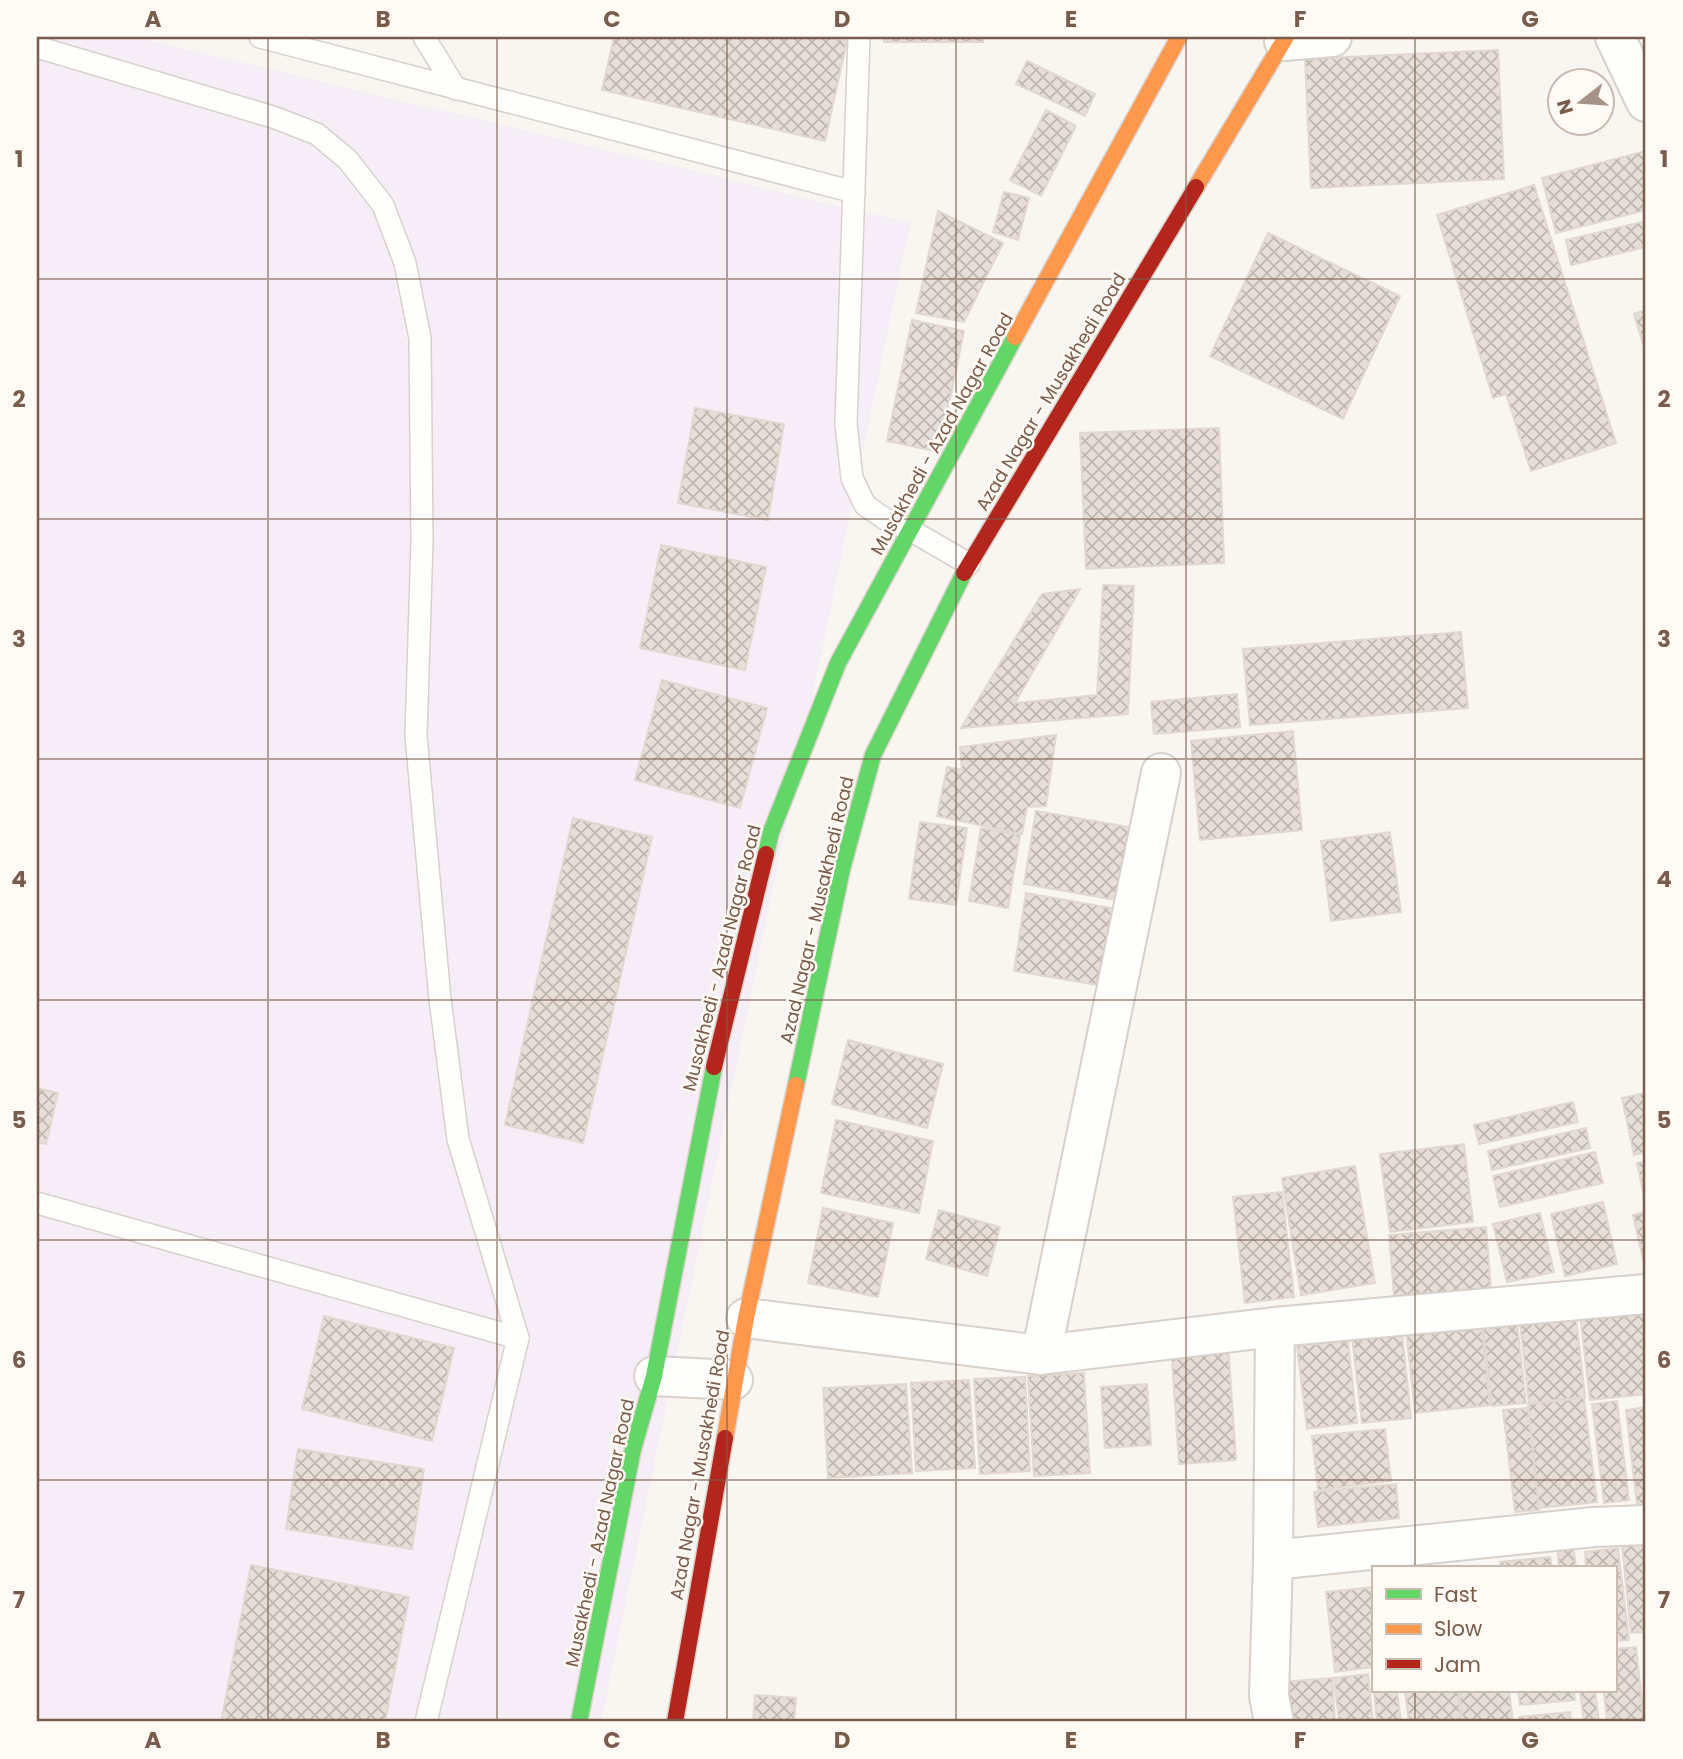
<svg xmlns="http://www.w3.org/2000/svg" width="1683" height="1759" viewBox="0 0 1683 1759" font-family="Poppins,sans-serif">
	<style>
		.education { fill: #f6eef6 }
		.building { fill: url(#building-cross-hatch); stroke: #e2d8d2; stroke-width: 2 }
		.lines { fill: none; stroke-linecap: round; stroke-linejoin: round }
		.lane-casing { stroke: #d7d1cb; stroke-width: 24 }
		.street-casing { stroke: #d7d1cb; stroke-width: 42 }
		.fast-casing { stroke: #d9d2cb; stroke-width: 19 }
		.slow-casing { stroke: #d9d2cb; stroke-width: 19 }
		.jam-casing { stroke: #d9d2cb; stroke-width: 19 }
		.lane { stroke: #fefefd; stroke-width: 21 }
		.street { stroke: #fefefd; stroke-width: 38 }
		.fast { stroke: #63d668; stroke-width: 16 }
		.slow { stroke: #ff974d; stroke-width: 16 }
		.jam { stroke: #b3261e; stroke-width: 16 }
		.grid { fill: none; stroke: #7a5c4d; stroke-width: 2; stroke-opacity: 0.55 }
		.labels { text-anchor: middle; stroke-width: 5; stroke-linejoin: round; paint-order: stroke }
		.street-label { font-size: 18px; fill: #7a5c4d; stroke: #fffaf3 }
		.neatline { fill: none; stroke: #7a5c4d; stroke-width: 2.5 }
		.grid-label { font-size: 23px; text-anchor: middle; font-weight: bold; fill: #7a5c4d }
	</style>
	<defs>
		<pattern id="building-cross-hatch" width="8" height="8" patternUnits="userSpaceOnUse" patternTransform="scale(1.75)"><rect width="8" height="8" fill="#e6ded7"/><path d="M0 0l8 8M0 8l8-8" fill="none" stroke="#bfb7b1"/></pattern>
	</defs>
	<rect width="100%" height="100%" fill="#f9f5f0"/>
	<!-- education -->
	<path class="education" d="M37,37H137L910,223L601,1722H37Z"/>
	<!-- building -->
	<g class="building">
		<path d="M614,37H827L847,41L825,141L602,90Z"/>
		<rect x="884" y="37" width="99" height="5"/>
		<path d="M1498,50L1504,179L1311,188L1305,59Z"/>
		<path d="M1027,61L1095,94L1085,116L1016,84Z"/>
		<path d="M1046,110L1076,126L1041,196L1010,180Z"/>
		<path d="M1646,151V210L1556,233L1542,178Z"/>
		<path d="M1534,185L1616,443L1531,471L1506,394L1493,398L1437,215Z"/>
		<path d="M1004,192L1029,198L1018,240L993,232Z"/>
		<path d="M938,211L1003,243L964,322L916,313Z"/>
		<path d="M1646,221V247L1571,265L1566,240Z"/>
		<path d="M1268,233L1400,296L1343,419L1210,356Z"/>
		<path d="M1646,310V354L1634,314Z"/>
		<path d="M912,320L964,331L939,452L887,441Z"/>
		<path d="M695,408L784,424L768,520L678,503Z"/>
		<path d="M1219,428L1224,563L1086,569L1080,433Z"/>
		<path d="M661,545L766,567L745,670L640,648Z"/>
		<path d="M1103,585L1134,586L1128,714L961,728L1042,594L1080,589L1015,703L1097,695Z"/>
		<path d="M1461,632L1468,708L1250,725L1243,649Z"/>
		<path d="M662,680L767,708L740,808L635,780Z"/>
		<path d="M1237,694L1240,727L1154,734L1151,702Z"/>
		<path d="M1293,731L1302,830L1200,840L1191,741Z"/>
		<path d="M1056,735L1046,806L1027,807L1022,834L937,816L947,767L962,770L960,747Z"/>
		<path d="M1036,811L1135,828L1122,901L1024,884Z"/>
		<path d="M573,818L652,837L583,1143L505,1125Z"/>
		<path d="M920,822L967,828L956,905L909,899Z"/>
		<path d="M981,828L1020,835L1008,908L969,901Z"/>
		<path d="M1390,832L1401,912L1331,921L1321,841Z"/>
		<path d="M1026,893L1117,909L1104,986L1014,971Z"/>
		<path d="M848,1040L943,1064L927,1128L832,1104Z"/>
		<path d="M37,1088L58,1093L46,1144L37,1142Z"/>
		<path d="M1646,1093V1152L1634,1155L1622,1098Z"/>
		<path d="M1573,1102L1578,1122L1479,1144L1474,1125Z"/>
		<path d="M836,1120L933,1141L919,1213L821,1193Z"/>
		<path d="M1586,1128L1590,1148L1492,1170L1488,1151Z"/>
		<path d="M1464,1144L1473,1222L1390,1232L1380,1154Z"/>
		<path d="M1595,1152L1603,1183L1500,1207L1493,1176Z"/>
		<path d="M1646,1161V1206L1637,1163Z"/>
		<path d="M1355,1166L1375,1283L1301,1295L1282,1178Z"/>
		<path d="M1282,1192L1294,1297L1245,1303L1233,1197Z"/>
		<path d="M1603,1202L1617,1264L1565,1276L1551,1214Z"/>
		<path d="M823,1208L893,1223L878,1297L808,1283Z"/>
		<path d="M939,1210L1000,1227L987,1276L926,1259Z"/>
		<path d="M1646,1212V1273L1633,1215Z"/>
		<path d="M1540,1213L1554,1272L1507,1282L1493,1224Z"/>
		<path d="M1486,1227L1491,1289L1394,1296L1389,1235Z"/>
		<path d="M1575,1308L1585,1397L1529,1403L1519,1314Z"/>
		<path d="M1644,1308L1646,1331V1394L1590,1400L1580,1315Z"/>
		<path d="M1516,1315L1526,1403L1492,1406L1482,1319Z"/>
		<path d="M324,1316L454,1348L432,1441L302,1409Z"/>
		<path d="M1401,1323L1411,1418L1362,1423L1351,1329Z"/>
		<path d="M1481,1323L1490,1405L1415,1413L1406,1331Z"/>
		<path d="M1348,1341L1357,1423L1307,1429L1297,1346Z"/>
		<path d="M1228,1342L1236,1460L1179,1464L1171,1345Z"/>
		<path d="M1084,1373L1090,1473L1034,1476L1028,1376Z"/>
		<path d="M1025,1377L1030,1471L980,1474L974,1379Z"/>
		<path d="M969,1380L975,1468L916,1471L911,1383Z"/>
		<path d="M906,1384L912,1473L828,1478L823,1388Z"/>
		<path d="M1147,1384L1151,1445L1105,1448L1101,1387Z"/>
		<path d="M1584,1398L1597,1502L1539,1508L1528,1404Z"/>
		<path d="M1617,1401L1629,1500L1604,1503L1592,1404Z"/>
		<path d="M1646,1407V1504L1637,1505L1626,1410Z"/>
		<path d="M1528,1408L1539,1510L1515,1512L1503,1410Z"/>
		<path d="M1385,1429L1391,1481L1318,1490L1312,1436Z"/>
		<path d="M298,1449L424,1469L412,1549L286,1529Z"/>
		<path d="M1396,1484L1399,1518L1318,1527L1314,1492Z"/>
		<path d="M1646,1534V1632L1631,1633L1621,1536Z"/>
		<path d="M1573,1544L1576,1568H1559L1557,1545Z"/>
		<path d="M1618,1548L1629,1640L1615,1641V1568H1586L1585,1552Z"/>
		<path d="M1550,1557L1552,1568H1501L1500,1562Z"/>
		<path d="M251,1565L409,1597L385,1722H221Z"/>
		<path d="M1373,1587V1667L1335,1672L1326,1592Z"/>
		<path d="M1636,1647L1644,1722H1607L1604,1691H1615V1649Z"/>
		<path d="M1368,1674L1373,1722H1339L1334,1678Z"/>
		<path d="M1332,1678L1335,1722H1285L1281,1682Z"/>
		<path d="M1374,1691H1397L1401,1722H1377Z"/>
		<path d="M1405,1691H1458L1461,1722H1409Z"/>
		<path d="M1459,1691H1509L1513,1722H1463Z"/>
		<path d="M1518,1691H1574L1575,1700L1520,1705Z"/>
		<path d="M1580,1691H1595L1599,1722H1584Z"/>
		<path d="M755,1695L796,1698L794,1722H753Z"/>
		<path d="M1570,1712L1571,1722H1520L1519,1717Z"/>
	</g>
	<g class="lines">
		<defs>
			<g id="lane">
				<path d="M260,37L854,192"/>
				<path d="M424,37L456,89"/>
				<path d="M859,37L846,424L852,478L865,505L885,519L912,531L969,564"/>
				<path d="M37,47L273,117L317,134L348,160L383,205L405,263L420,338L422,541L416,736L440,999L458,1139L518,1338L426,1722"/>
				<path d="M37,1203L518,1338"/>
			</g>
			<g id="street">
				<path d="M1615,37L1646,102"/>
				<path d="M1284,41L1332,37"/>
				<path d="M746,1318L1041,1355L1275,1327"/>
				<path d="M1041,1355L1161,773"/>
				<path d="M654,1376L733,1380"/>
				<path d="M1273,1560L1275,1327L1646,1294"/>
				<path d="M1274,1722L1269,1696L1273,1560L1594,1527L1646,1525"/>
			</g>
			<g id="fast">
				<path d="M766,854L771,832L838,663L1015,337"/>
				<path d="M796,1085L842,869L873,755L964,573"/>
				<path d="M579,1722L633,1449L654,1376L714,1067"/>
			</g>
			<g id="slow">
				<path d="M1196,187L1286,37"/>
				<path d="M1015,337L1179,37"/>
				<path d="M725,1438L746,1318L796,1085"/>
			</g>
			<g id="jam">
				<path d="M964,573L1196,187"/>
				<path d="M714,1067L766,854"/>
				<path d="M675,1722L725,1438"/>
			</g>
		</defs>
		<!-- lane casing -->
		<use href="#lane" class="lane-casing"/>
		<!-- street casing -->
		<use href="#street" class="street-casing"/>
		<!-- fast casing -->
		<use href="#fast" class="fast-casing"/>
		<!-- slow casing -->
		<use href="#slow" class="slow-casing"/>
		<!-- jam casing -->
		<use href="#jam" class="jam-casing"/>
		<!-- lane -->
		<use href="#lane" class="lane"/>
		<!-- street -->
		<use href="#street" class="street"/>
		<!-- fast -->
		<use href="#fast" class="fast"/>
		<!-- slow -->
		<use href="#slow" class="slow"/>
		<!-- jam -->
		<use href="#jam" class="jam"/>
	</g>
	<!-- grid -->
	<path class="grid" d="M268,37V1722M497,37V1722M727,37V1722M956,37V1722M1186,37V1722M1415,37V1568M37,279H1646M37,519H1646M37,759H1646M37,1000H1646M37,1240H1646M37,1480H1646M1415,1691V1722"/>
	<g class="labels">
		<!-- street labels -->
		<g class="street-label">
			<text transform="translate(1051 392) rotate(-59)" y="6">Azad Nagar - Musakhedi Road</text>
			<text transform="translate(942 434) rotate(-61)" y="6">Musakhedi - Azad Nagar Road</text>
			<text transform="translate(817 910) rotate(-77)" y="6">Azad Nagar - Musakhedi Road</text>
			<text transform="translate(722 958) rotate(-76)" y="6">Musakhedi - Azad Nagar Road</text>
			<text transform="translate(700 1465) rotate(-80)" y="6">Azad Nagar - Musakhedi Road</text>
			<text transform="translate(600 1533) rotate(-78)" y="6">Musakhedi - Azad Nagar Road</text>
		</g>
	</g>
	<!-- border -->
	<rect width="1683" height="1759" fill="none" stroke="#fffaf3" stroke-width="77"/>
	<!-- legend -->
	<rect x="1372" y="1566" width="245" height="126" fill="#fffaf3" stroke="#cabbb1" stroke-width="2"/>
	<rect x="1386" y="1589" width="35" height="10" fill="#63d668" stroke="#cabbb1" stroke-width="2"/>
	<text x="1434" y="1602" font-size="21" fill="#7a5c4d">Fast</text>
	<rect x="1386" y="1624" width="35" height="10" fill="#ff974d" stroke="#cabbb1" stroke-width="2"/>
	<text x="1434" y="1636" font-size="21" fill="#7a5c4d">Slow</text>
	<rect x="1386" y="1659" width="35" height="10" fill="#b3261e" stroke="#cabbb1" stroke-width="2"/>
	<text x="1434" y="1672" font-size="21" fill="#7a5c4d">Jam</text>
	<!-- north arrow -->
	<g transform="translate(1581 102) rotate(253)"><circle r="33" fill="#fffaf3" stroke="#cabbb1" stroke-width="2"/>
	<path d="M0-5L12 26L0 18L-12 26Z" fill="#a69286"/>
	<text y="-10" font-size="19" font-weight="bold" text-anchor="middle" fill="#7a5c4d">N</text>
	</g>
	<rect x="38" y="38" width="1606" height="1682" class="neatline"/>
	<g class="grid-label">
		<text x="153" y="27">A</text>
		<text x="383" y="27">B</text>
		<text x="612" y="27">C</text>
		<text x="842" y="27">D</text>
		<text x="1071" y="27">E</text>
		<text x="1300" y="27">F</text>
		<text x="1530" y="27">G</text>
		<text x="19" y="167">1</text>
		<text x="1664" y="167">1</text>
		<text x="19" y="407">2</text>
		<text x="1664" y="407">2</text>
		<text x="19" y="647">3</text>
		<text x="1664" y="647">3</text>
		<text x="19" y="887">4</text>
		<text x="1664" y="887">4</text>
		<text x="19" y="1128">5</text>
		<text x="1664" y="1128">5</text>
		<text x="19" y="1368">6</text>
		<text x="1664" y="1368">6</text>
		<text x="19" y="1608">7</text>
		<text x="1664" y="1608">7</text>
		<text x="153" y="1748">A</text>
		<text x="383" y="1748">B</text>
		<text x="612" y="1748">C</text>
		<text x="842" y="1748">D</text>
		<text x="1071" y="1748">E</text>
		<text x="1300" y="1748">F</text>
		<text x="1530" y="1748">G</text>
	</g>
</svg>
